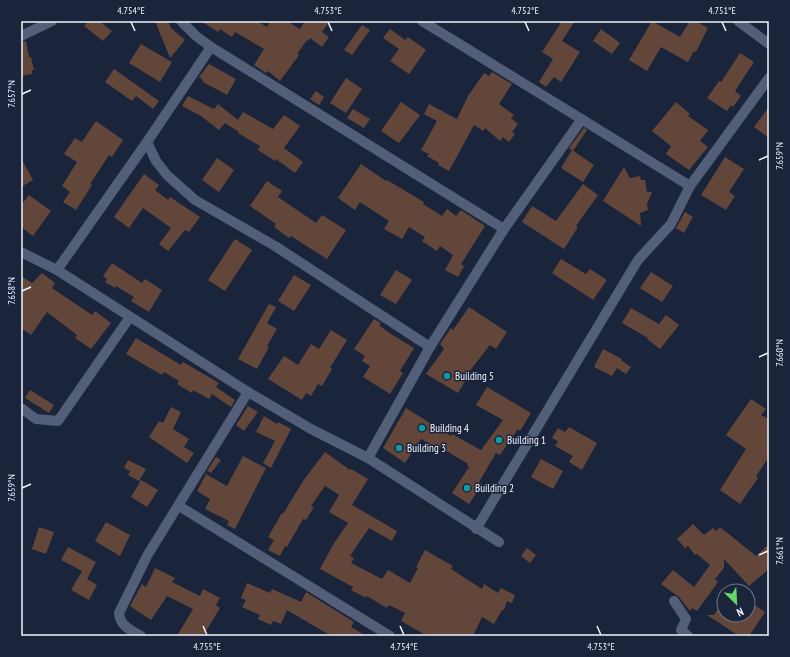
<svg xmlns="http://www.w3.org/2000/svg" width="790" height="657" viewBox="0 0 790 657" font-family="'PT Sans Narrow',sans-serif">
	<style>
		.building { fill: #63463a }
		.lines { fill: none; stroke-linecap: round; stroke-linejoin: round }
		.street { stroke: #535f79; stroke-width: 10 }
		.ticks { fill: none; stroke: #f0f5fe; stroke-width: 1.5 }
		.culture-dot { fill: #0f9aa8; stroke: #1a243b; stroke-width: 1.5 }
		.labels { text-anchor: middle; stroke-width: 3; stroke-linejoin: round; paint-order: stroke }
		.poi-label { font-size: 11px; fill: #f0f5fe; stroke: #1a243b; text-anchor: start }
		.neatline { fill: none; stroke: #f0f5fe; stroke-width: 1.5 }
		.ticks-label { font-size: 10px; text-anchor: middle; fill: #f0f5fe }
	</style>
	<rect width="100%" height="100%" fill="#1a243b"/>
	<!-- building -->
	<g class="building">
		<path d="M89,21H99L112,31L103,41L84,26Z"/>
		<path d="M155,21H168L171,28L185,40L170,58Z"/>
		<path d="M201,21H257L267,27L270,21H287L300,29L305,21H330L322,32L329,37L322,47L310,38L308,41L307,40L297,54L299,55L280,81L268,71L266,73L254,65L264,49L235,32L232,37L220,29L218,32Z"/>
		<path d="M562,21H575L562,41L580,52L561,82L554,77L546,87L539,82L553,59L542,52Z"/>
		<path d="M652,21L680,37L690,21H695L708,28L696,52L694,51L688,62L661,47L647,71L629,60Z"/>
		<path d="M362,25L370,30L352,55L344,50Z"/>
		<path d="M390,29L405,40L408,37L426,50L409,74L390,61L399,49L383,38Z"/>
		<path d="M601,29L620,43L612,54L593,41Z"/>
		<path d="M26,41L29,57H31L34,70H32V74L21,76V42Z"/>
		<path d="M141,44L172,62L160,82L129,63Z"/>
		<path d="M740,53L754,62L735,91L741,96L733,107L731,105L727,111L707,98L719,81L721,82Z"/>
		<path d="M209,64L236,79L227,95L203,82V80L199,77Z"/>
		<path d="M114,69L159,101L153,109L136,96L132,101L105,82Z"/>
		<path d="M492,72L512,84L499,104L514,115L511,118L518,124L512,132L515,134L509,142L503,137L500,141L485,128L483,131L474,125L449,171L438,165L439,163L427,156L429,154L421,150L437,121L424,114L429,104L457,119L468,96L484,73L489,76Z"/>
		<path d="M346,78L362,89L346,113L330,103Z"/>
		<path d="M316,91L324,97L319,105L310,99Z"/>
		<path d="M188,96L214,109L218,104L238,120L243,112L273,129L284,115L300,126L284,148L303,162L295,173L276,159L275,161L258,150L260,146L238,133L239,132L225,123L219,130L201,116L182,106Z"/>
		<path d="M401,102L420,115L399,143L381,131Z"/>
		<path d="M676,102L690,114L688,116L708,130L700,141L708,147L689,170L666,154L671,146L652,131Z"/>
		<path d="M769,107V138L754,127Z"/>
		<path d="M353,109L370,119L364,128L347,118Z"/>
		<path d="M96,121L123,140L112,157L109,155L90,184L92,185L76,210L63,202L70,192L62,186L77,162L64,154L75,138L82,142Z"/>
		<path d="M584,128L587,130L573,151L569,148Z"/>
		<path d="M572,150L594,165L583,182L561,168Z"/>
		<path d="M725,157L744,169L729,192L735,196L726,210L701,195Z"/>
		<path d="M21,158L33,180L21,187Z"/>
		<path d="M217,158L234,170L219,192L202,180Z"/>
		<path d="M361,164L386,181L387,180L424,202L423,204L442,216L447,209L456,216L461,210L485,226L461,264L464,266L458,277L445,270L453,255L440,246L437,251L422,241L425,237L409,227L402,239L384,229L389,221L360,202L355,210L338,198Z"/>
		<path d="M624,167L630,178L640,176L641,180H645L647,192H652L647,204L648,210L640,213L641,226L603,201Z"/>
		<path d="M144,174L159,185L155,190L168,200L170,197L200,217L189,232L185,230L168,251L159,244L171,228L143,208L129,228L114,217Z"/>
		<path d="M267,181L282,191L278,197L316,223L322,215L346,230L327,259L291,236L289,238L274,227L276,224L250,206Z"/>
		<path d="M583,184L598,195L576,226L578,227L564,249L522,222L532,206L556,221Z"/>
		<path d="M29,195L51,211L33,236L21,227V205Z"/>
		<path d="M685,212L693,217L684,233L676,228Z"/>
		<path d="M235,239L252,250L225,291L208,280Z"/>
		<path d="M561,259L586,274L590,269L607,280L593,300L552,273Z"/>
		<path d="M112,263L142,283L145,279L162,290L149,312L131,301L134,297L116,286L115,288L105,282L107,279L103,276Z"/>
		<path d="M396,270L412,280L396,304L380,295Z"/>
		<path d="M651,272L673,286L662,302L640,288Z"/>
		<path d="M42,273L55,283L52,288L92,315L95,311L111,323L91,349L75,338L77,335L47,312L31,335L21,328V276L32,283Z"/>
		<path d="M294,275L311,285L294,311L278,301Z"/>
		<path d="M269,304L276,307L267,323L277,329L267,346L269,347L257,369L238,359Z"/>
		<path d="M469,307L507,332L496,349L490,345L465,377L467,378L458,393L426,374L444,349L440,344L451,328L453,330Z"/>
		<path d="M631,308L659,324L666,315L679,325L660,349L647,339L648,338L622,323Z"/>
		<path d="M374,319L381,323L379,325L388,332L414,348L400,371L403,373L390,394L363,377L370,366L362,361L365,356L354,349Z"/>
		<path d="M331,330L347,340L330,368L332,369L322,386L318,384L311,396L306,393L302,400L268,379L284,356L298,365L311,344L319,349Z"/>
		<path d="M136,338L181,365L183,362L219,383L216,387L235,400L231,407L212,394L209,399L193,390L192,393L177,384L179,381L164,372L162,375L126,354Z"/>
		<path d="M603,349L622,359L621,360L631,367L626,374L617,368L612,376L594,367Z"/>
		<path d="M487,387L531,413L520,431L518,429L500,455L496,453L479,482L482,484L469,504L452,493L469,467L467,465L468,464L440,447L438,449L421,439L405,463L383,448L406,408L451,436L452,434L481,450L503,420L476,405Z"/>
		<path d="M30,390L54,405L49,413L25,398Z"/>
		<path d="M751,399L766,409L761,415L769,419V457L756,476L758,478L740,504L720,490L746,449L726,435Z"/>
		<path d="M248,406L258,412L244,431L236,425Z"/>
		<path d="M171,407L181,412L173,429L189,439L184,447L194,453L187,463L149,437L159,421L163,423Z"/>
		<path d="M264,416L277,424L278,422L291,429L271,468L263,463L275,441L256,432Z"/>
		<path d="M569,427L597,443L582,470L569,462L573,456L555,446L558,441L552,438L558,428L565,432Z"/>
		<path d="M325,452L350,470L351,469L368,479L352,505L397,531L392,541L369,528L350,556L354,558L351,563L382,579L388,570L410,583L418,568L416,567L425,550L453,566L451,569L482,589L484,584L498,593L501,588L515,595L512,603L507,601L504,610H502L494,624L482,617L473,636H427L401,621L405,613L389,605L387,608L367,596L366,598L351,590L353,587L320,569L334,543L348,523L329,512L339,495L325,486L311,506L314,507L306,520L303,519L287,547L285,546L280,556L268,550L274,540L268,537L282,513L283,514L303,481Z"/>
		<path d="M243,456L266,468L235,529L227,525L229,521L205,509L210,499L197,491L206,474L227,486Z"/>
		<path d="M216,457L221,460L211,473L207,471Z"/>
		<path d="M541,459L563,471L553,489L531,477Z"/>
		<path d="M128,460L146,469L139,481L128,475L130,471L124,468Z"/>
		<path d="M141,480L158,490L147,507L131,497Z"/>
		<path d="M106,522L130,535L120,556L95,541Z"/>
		<path d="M693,524L704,535L713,528L716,531L720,527L756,556L769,544V569L749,586L724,559V568L715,579L718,582L697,611L692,608L690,611L679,597L661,584L673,570L694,587L710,565L697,554L695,555L688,546L685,548L677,539Z"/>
		<path d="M39,527L54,532L46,554L32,549Z"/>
		<path d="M68,547L96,562L87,579L97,585L89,600L71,590L82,571L61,560Z"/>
		<path d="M527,548L536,555L530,563L521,556Z"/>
		<path d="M155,568L175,578L172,582L200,596L203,589L220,598L216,605L220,608L203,636H177L193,609L167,596L151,620L130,606L142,584L146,587Z"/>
		<path d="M247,583L270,593L272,589L301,602L306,592L354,622L351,627L366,636H331L287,610L281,624L273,621L271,625L258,619L260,615L242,607L246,600L241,598Z"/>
		<path d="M724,600V615H748V601L765,612L749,636H739L707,615H714Z"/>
	</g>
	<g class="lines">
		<!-- street -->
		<g class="street">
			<path d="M181,21L196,36L211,47L504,229"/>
			<path d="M422,21L690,186"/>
			<path d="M738,21L769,44"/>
			<path d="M21,36L52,21"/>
			<path d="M147,142L156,161L167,175L195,200L275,246L430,347"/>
			<path d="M21,252L57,270L248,392L311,429L368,458L499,542"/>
			<path d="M57,270L147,142L211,47"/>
			<path d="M21,408L36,419L58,421L130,317"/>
			<path d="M368,458L430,347L504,229L582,119"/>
			<path d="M179,506L390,636"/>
			<path d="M476,529L638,260L671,224L690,186L769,78"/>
			<path d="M674,601L686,619L681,630L688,636"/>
			<path d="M141,636C131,630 120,626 119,613L147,556L248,392"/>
		</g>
	</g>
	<!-- ticks -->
	<path class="ticks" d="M131,22L135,31M328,22L332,31M525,22L529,31M722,22L726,31M22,94L31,90M759,160L768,156M22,291L31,287M759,357L768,353M22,488L31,484M759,555L768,551M203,626L207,635M400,626L404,635M597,626L601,635"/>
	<!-- markers -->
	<g class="culture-dot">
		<circle cx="447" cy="376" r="4"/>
		<circle cx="422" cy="428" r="4"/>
		<circle cx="499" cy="440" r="4"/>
		<circle cx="399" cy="448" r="4"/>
		<circle cx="467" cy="488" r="4"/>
	</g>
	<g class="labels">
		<!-- poi labels -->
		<g class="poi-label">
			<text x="455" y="380">Building 5</text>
			<text x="430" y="432">Building 4</text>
			<text x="507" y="444">Building 1</text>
			<text x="407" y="452">Building 3</text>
			<text x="475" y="492">Building 2</text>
		</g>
	</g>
	<!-- border -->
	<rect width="790" height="657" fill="none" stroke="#1a243b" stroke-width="44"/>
	<!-- north arrow -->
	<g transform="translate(736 603) rotate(156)"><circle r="19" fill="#1a243b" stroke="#707889"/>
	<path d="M0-3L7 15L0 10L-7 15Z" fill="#67d466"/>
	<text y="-6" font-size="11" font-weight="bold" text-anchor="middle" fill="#f0f5fe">N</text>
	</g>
	<rect x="22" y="22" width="746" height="613" class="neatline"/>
	<g class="ticks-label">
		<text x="131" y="14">4.754°E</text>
		<text x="328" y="14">4.753°E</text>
		<text x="525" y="14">4.752°E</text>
		<text x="722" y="14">4.751°E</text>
		<text transform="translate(11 94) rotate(-90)" y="4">7.657°N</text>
		<text transform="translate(779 156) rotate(-90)" y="4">7.659°N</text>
		<text transform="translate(11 291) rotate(-90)" y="4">7.658°N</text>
		<text transform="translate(779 353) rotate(-90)" y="4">7.660°N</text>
		<text transform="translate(11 488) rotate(-90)" y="4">7.659°N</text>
		<text transform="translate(779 551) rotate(-90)" y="4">7.661°N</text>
		<text x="207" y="650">4.755°E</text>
		<text x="404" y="650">4.754°E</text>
		<text x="601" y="650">4.753°E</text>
	</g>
</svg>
